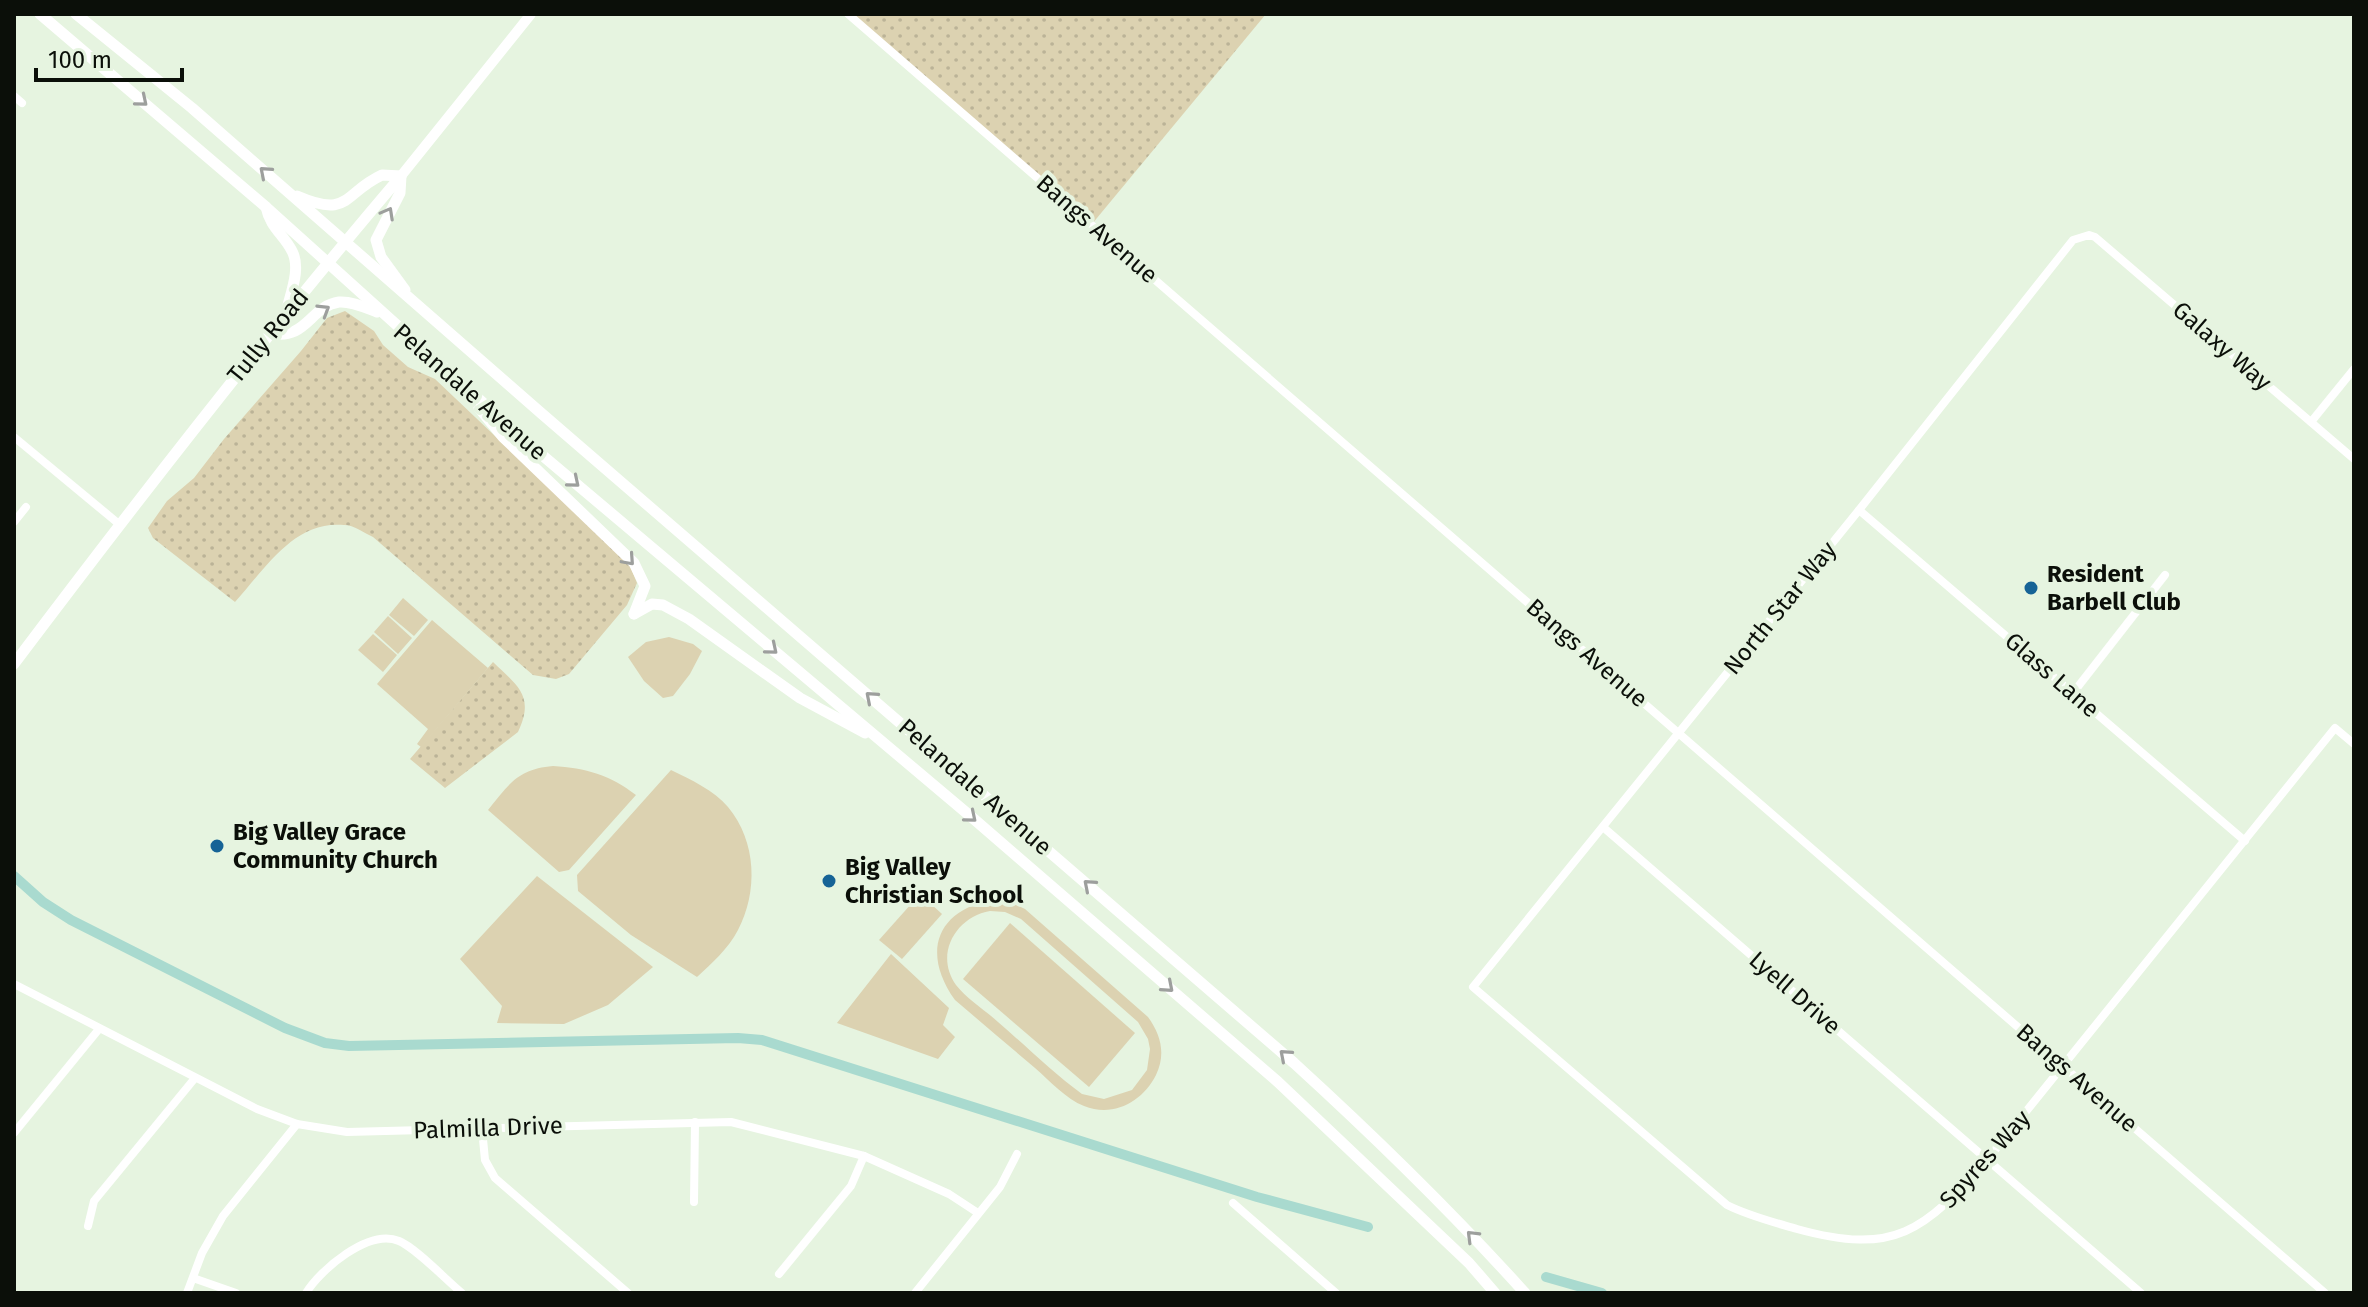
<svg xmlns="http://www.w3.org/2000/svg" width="2368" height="1307" viewBox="0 0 2368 1307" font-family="'Fira Sans',sans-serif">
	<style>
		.grass { fill: url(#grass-dots) }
		.park { fill: #dcd2b1; fill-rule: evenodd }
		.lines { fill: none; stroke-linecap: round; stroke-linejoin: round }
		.canal { stroke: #a9dacf; stroke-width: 10 }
		.minor { stroke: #fff; stroke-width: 8 }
		.tertiary { stroke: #fff; stroke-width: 10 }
		.secondary { stroke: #fff; stroke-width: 11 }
		.oneway { stroke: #9d9f9d }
		.poi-dot { fill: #166396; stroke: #e6f4e0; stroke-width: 3 }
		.labels { text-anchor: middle; stroke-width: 8; stroke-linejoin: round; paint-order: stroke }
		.street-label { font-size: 24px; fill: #0b0f09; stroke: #e6f4e0 }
		.poi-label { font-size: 24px; font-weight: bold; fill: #0b0f09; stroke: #e6f4e0; text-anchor: start }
	</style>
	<defs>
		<pattern id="grass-dots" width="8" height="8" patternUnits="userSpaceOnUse" patternTransform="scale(2)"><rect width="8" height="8" fill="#dcd2b1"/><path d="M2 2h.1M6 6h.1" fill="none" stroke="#bbb397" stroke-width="1.8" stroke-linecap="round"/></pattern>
	</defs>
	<rect width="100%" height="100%" fill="#e6f4e0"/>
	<!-- grass -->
	<g class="grass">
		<path d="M845,14H1266L1092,224Z"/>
		<path d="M345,311L374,331L383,345L408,367L435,379L629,563L637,583L627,605L569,674L556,679L533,675L373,537C364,533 354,525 344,525C294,520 265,569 235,602L153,538L148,528L167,501L194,478L224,439L301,351L327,318Z"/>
		<path d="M493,662C518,686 535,696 518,732L445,788L410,759Z"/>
	</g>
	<!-- park -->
	<g class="park">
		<path d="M403,598L428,620L414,636L389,615Z"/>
		<path d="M388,616L412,638L398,654L374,632Z"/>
		<path d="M432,620L488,668L421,747L417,744L428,729L377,684Z"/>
		<path d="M373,634L397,655L383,672L358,650Z"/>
		<path d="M669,637L693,644L702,651L690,674L673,696L663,698L644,681L628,657L646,642Z"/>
		<path d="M553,766C586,768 610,775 636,795L569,870L559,872L488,810C509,784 518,769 553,766Z"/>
		<path d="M671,770C691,780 714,790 728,807C757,842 758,892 738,930C728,949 712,963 697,977L631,935L578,891L577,875Z"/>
		<path d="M537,876L653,967L608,1005L564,1024L497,1023L502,1006L460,959Z"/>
		<path d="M920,894L942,914L902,959L879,940Z"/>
		<path d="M992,900L1010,902L1025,909L1148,1017C1161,1035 1166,1054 1156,1075C1143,1101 1114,1118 1084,1106C1066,1099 1050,1081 1035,1068C1009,1046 982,1023 955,1000C922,954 935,911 992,900ZM990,911L1005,912L1021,919L1138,1022L1148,1039L1150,1049L1147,1070L1132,1090L1104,1099L1082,1094C1053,1073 1026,1046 998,1022C985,1010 967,999 956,985C934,954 956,917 990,911Z"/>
		<path d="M1010,923L1135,1033L1089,1087L963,979Z"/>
		<path d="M891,954L949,1008L943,1025L955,1037L938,1059L837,1023Z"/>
	</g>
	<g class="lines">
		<!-- canal -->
		<g class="canal">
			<path d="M14,876L43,902L71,920L285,1028L325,1043L349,1046L738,1038L762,1040L1257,1197L1368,1227"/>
			<path d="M1546,1277L1602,1293"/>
		</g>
		<!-- minor -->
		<g class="minor">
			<path d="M848,14L2325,1293"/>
			<path d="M14,96L22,103"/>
			<path d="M2311,422L2354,369"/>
			<path d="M14,437L119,524"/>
			<path d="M2354,459L2095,237L2089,235L2073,240L1859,510L1473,987L1727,1205C1749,1216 1773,1222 1797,1229C1895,1256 1924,1231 1987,1160L2335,728L2354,744"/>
			<path d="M1859,510L2245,841"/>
			<path d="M14,522L26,507"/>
			<path d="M2073,693L2165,575"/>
			<path d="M1603,827L2141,1293"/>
			<path d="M14,984L257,1109L297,1124L347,1132L731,1122L864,1156L949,1194L978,1213"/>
			<path d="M482,1129L485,1160L495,1178L628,1293"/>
			<path d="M14,1133L99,1029"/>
			<path d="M694,1202L695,1122"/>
			<path d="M1233,1203L1336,1293"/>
			<path d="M88,1226L94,1201L195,1078"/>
			<path d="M779,1274L851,1186L864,1156"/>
			<path d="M193,1278L236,1293"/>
			<path d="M187,1293L202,1253L223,1216L297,1124"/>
			<path d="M306,1293C320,1270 369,1228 399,1241C416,1248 446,1280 462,1293"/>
			<path d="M915,1293L1000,1187L1017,1154"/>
		</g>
		<!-- tertiary -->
		<path class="tertiary" d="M401,176L531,14"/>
		<!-- secondary -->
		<g class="secondary">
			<path d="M40,14L266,207L523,439L975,820L1278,1082L1469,1263L1495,1293"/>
			<path d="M76,14L192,108L541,413L1294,1063C1374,1136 1452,1212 1525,1293"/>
			<path d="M401,176L400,193L376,240L381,257L405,290"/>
			<path d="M297,196C350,219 343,193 382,175L401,176"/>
			<path d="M266,207C270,227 284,235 292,251C301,268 291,292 287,309"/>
			<path d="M270,333C307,341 310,306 339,302C352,301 366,308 377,312"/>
			<path d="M479,408L503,437L634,563L645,586L634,614"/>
			<path d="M634,614L652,604L663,605L689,619L800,698L865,733"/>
			<path d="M14,664C139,498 266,334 401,176"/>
		</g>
	</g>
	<!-- one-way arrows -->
	<defs><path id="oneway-chevron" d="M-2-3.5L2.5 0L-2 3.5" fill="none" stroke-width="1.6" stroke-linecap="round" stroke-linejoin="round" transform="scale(2)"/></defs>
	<g class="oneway">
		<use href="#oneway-chevron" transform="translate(142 101) rotate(40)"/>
		<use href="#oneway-chevron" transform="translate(265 172) rotate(-139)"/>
		<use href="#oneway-chevron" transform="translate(388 213) rotate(-61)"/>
		<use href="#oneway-chevron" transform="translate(324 310) rotate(-32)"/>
		<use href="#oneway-chevron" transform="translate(574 482) rotate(40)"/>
		<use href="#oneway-chevron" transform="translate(629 560) rotate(48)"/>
		<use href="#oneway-chevron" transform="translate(772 649) rotate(40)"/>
		<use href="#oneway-chevron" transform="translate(871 697) rotate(-139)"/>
		<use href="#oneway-chevron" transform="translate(971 817) rotate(40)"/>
		<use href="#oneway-chevron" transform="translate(1089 885) rotate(-139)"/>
		<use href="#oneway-chevron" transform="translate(1168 987) rotate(41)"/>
		<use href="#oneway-chevron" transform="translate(1285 1055) rotate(-139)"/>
		<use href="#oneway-chevron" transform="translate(1472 1236) rotate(-135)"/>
	</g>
	<!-- markers -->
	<g class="poi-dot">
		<circle cx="2031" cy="588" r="8"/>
		<circle cx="217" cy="846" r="8"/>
		<circle cx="829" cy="881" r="8"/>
	</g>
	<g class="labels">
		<!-- street labels -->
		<g class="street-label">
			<text transform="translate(1097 229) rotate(41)" y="8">Bangs Avenue</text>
			<text transform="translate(268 336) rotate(-51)" y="8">Tully Road</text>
			<text transform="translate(2222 346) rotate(41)" y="8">Galaxy Way</text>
			<text transform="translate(470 392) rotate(41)" y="8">Pelandale Avenue</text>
			<text transform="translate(1780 608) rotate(-51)" y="8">North Star Way</text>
			<text transform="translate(1587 653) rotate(41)" y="8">Bangs Avenue</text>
			<text transform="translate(2052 675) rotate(41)" y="8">Glass Lane</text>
			<text transform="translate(975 787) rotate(41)" y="8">Pelandale Avenue</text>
			<text transform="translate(1795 993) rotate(41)" y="8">Lyell Drive</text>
			<text transform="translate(2077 1078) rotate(41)" y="8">Bangs Avenue</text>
			<text transform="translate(488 1128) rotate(-2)" y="8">Palmilla Drive</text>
			<text transform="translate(1985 1159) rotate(-48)" y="8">Spyres Way</text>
		</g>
		<!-- poi labels -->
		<g class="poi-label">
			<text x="2047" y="582">Resident<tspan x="2047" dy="28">Barbell Club</tspan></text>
			<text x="233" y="840">Big Valley Grace<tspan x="233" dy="28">Community Church</tspan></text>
			<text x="845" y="875">Big Valley<tspan x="845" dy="28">Christian School</tspan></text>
		</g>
	</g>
	<!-- border -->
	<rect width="2368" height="1307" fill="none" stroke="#0b0f09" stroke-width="32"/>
	<!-- scale -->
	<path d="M36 68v12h146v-12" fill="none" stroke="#0b0f09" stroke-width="4"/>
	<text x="48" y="68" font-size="24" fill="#0b0f09" stroke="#e6f4e0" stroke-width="6" paint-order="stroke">100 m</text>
</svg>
